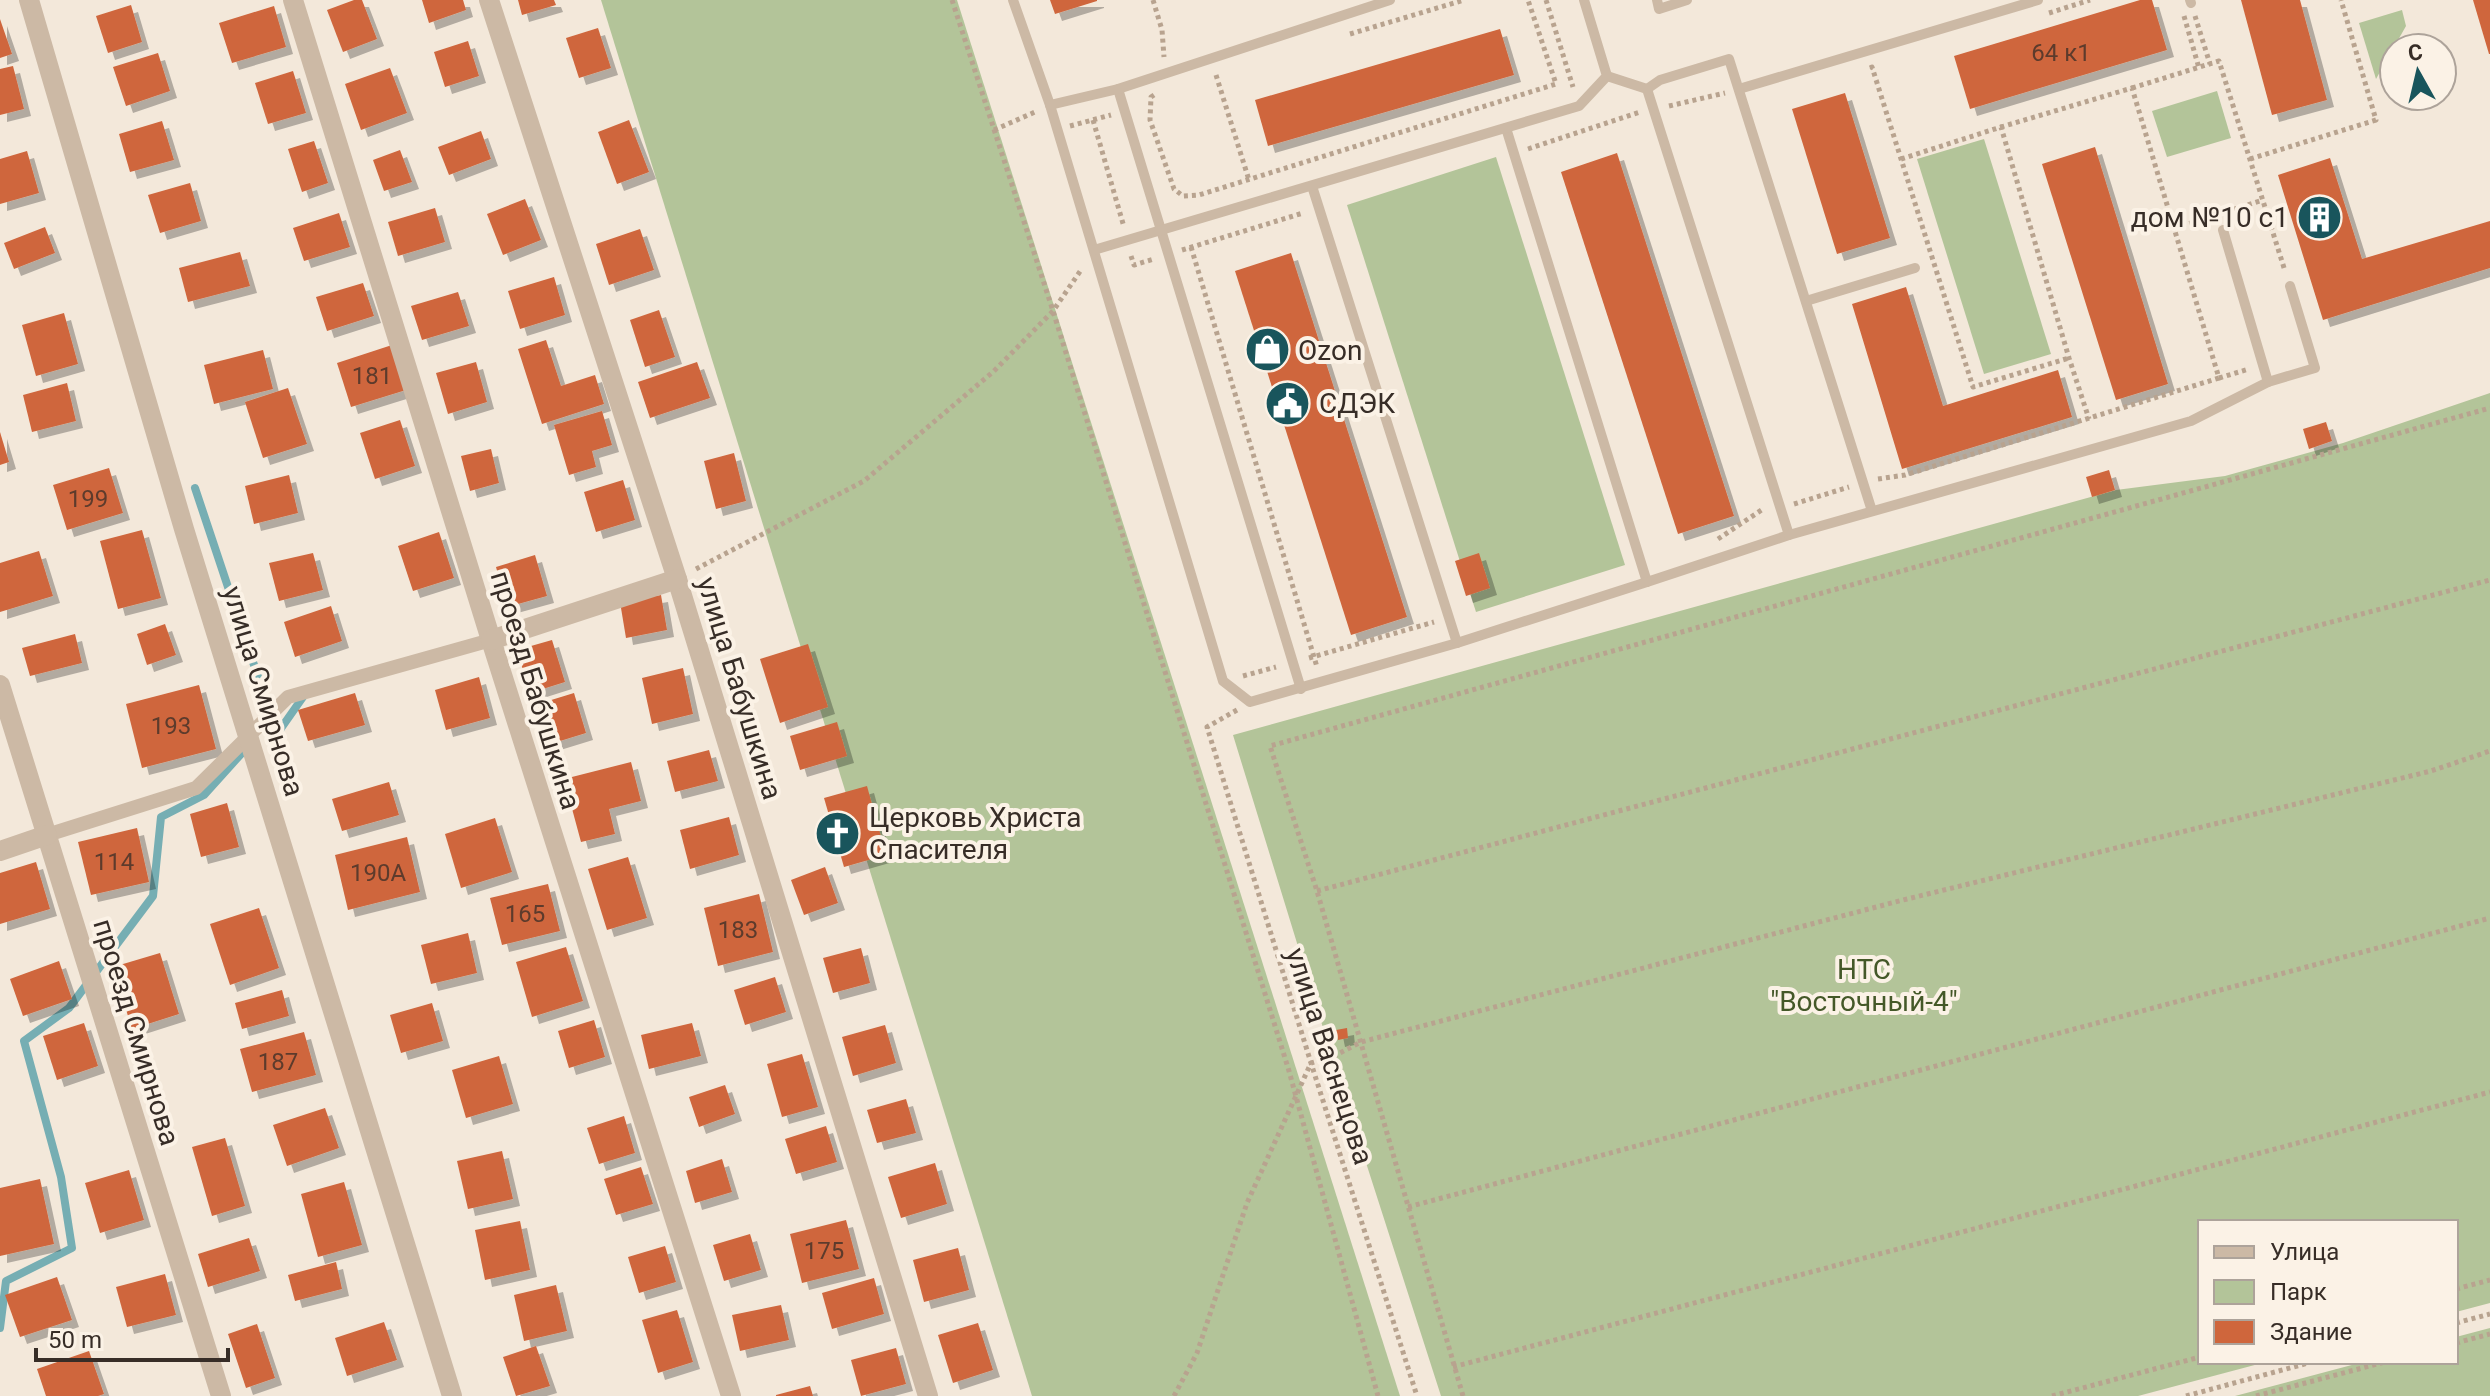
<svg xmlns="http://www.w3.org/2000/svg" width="2490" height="1396" viewBox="0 0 2490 1396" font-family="Roboto,sans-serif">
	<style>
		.green { fill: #b3c499 }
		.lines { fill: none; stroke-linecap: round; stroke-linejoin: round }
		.stream { stroke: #76aeb3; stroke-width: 8 }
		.building { fill: #cf663c; filter: url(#shadow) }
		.path { stroke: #b8a38f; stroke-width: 5; stroke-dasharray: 4 4; stroke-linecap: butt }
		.service { stroke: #ccb9a5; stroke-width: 10 }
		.pedestrian { stroke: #ccb9a5; stroke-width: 14 }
		.minor { stroke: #ccb9a5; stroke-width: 20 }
		.labels { text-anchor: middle; stroke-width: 8; stroke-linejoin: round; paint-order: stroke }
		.number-label { font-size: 24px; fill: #5d3b2c }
		.poi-label { font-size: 28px; fill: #372d27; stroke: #fbf2e6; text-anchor: start }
		.street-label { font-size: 28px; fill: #372d27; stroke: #fbf2e6 }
		.park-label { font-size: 28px; fill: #445828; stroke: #fbf2e6 }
	</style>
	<defs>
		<filter id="shadow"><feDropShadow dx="7" dy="7" stdDeviation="0" flood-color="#0004"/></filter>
	</defs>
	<rect width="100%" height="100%" fill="#f3e8da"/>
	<!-- green -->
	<g class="green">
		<path d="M601,0H957L1400,1396H1032Z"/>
		<path d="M2402,10L2406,26L2376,79L2359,23Z"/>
		<path d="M2217,91L2231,138L2167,157L2152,111Z"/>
		<path d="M1984,139L2051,354L1984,374L1917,159Z"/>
		<path d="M1496,157L1625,565L1476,612L1347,205Z"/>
		<path d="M2490,393V1303L2456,1312V1222H2200V1362H2266L2138,1396H1441L1332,1057L1233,735L2116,490L2225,476L2343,443Z"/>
		<path d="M2490,1328V1396H2235L2363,1362H2456V1337Z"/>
	</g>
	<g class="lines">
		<!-- stream -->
		<g class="stream">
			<path d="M195,488L277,734"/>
			<path d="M277,734L303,697"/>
			<path d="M0,1328L6,1281L72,1248L61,1177L24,1041L69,1008L153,896L161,817L204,795L241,754"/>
		</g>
	</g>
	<!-- building -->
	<g class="building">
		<path d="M354,0H362L377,39L343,52L327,10Z"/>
		<path d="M422,0H463L466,10L429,23Z"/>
		<path d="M518,0H554L556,5L522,15Z"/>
		<path d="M1050,0H1097V1L1055,14Z"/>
		<path d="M2140,0H2152L2167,50L1970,109L1954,56Z"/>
		<path d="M2241,0H2300L2327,100L2272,115Z"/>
		<path d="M2473,0H2490V54H2489Z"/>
		<path d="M131,5L142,42L108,53L96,16Z"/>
		<path d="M274,6L286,47L232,63L219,23Z"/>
		<path d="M0,19L12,54L0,58Z"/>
		<path d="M598,28L611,68L579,78L566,38Z"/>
		<path d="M1500,29L1514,75L1268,146L1255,100Z"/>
		<path d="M468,41L479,76L445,87L434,52Z"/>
		<path d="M158,53L170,91L126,106L113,67Z"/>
		<path d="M13,66L24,109L0,115V69Z"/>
		<path d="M390,68L407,113L361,130L345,84Z"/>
		<path d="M293,71L306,113L268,124L255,83Z"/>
		<path d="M1845,93L1890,238L1837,254L1792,109Z"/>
		<path d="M629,120L649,172L617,184L598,132Z"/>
		<path d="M162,121L174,160L130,172L119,134Z"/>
		<path d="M481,131L491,159L449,175L438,147Z"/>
		<path d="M314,141L328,183L302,192L288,149Z"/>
		<path d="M2095,147L2168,384L2116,400L2042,164Z"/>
		<path d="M400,150L412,182L384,191L373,160Z"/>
		<path d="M27,151L39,193L0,204V159Z"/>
		<path d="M1617,153L1734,516L1678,534L1561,172Z"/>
		<path d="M2330,158L2362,259L2490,221V268L2323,320L2278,175Z"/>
		<path d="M190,183L201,221L160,233L148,195Z"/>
		<path d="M525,199L541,240L503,255L487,214Z"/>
		<path d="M435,208L445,242L398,256L388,222Z"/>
		<path d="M339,213L350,247L304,261L293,228Z"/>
		<path d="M45,227L55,253L14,269L4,243Z"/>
		<path d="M640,229L654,270L609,285L596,244Z"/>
		<path d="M240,252L250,286L188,302L179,268Z"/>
		<path d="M1291,253L1407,617L1351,635L1235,271Z"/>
		<path d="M554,277L565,315L520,329L508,291Z"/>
		<path d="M363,283L374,316L327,331L316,297Z"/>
		<path d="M1906,287L1943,406L2058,370L2072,417L1902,469L1852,304Z"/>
		<path d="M458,292L469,326L422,340L411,306Z"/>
		<path d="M659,310L675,357L645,367L630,320Z"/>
		<path d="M64,313L78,364L36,376L22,325Z"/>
		<path d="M546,340L561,386L595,375L604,404L542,424L518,349Z"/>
		<path d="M392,345L406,390L351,407L337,363Z"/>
		<path d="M263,350L273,389L214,404L204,365Z"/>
		<path d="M476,362L487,402L448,414L436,373Z"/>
		<path d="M697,362L710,398L650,418L638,382Z"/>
		<path d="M67,383L76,421L32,432L23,395Z"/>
		<path d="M288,388L307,444L263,458L245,402Z"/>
		<path d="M602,411L612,445L592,451L596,467L569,475L554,425Z"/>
		<path d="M400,420L415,466L375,479L360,433Z"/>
		<path d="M2326,422L2332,441L2309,449L2303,429Z"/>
		<path d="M0,432L9,462L0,465Z"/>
		<path d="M491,449L499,483L470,491L461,456Z"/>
		<path d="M734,453L746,501L716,509L704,461Z"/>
		<path d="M109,468L123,513L67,530L53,485Z"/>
		<path d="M2109,470L2115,490L2092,497L2086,477Z"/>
		<path d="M289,475L298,513L254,524L245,486Z"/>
		<path d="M623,480L635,520L596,532L584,492Z"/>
		<path d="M142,530L161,598L118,609L100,541Z"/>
		<path d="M439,532L454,578L413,591L398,546Z"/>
		<path d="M39,551L53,596L0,612V563Z"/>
		<path d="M313,553L323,590L279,601L269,563Z"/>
		<path d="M1479,553L1490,588L1466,596L1455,561Z"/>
		<path d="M535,555L547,596L507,607L496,567Z"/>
		<path d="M661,595L667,630L626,638L620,602Z"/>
		<path d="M331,606L342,641L295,657L284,622Z"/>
		<path d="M165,624L176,655L147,665L137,634Z"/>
		<path d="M75,634L82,663L30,676L22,648Z"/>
		<path d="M552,640L565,682L530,693L517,650Z"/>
		<path d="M808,644L828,707L780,723L760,659Z"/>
		<path d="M683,668L693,714L652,724L642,678Z"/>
		<path d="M479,677L490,718L446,730L435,690Z"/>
		<path d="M199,685L216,749L142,768L126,704Z"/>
		<path d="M355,693L365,725L308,741L298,710Z"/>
		<path d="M574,693L586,733L547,745L535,705Z"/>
		<path d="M837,722L847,756L800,770L790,736Z"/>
		<path d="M709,750L718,781L675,792L667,761Z"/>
		<path d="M631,762L641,801L609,809L615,834L581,842L564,779Z"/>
		<path d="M389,782L399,815L342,831L332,799Z"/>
		<path d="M867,786L886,855L844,867L824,798Z"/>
		<path d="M227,803L239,847L201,857L190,814Z"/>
		<path d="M729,817L739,855L690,869L680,830Z"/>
		<path d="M495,818L512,872L461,888L445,834Z"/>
		<path d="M137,828L149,882L91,895L78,842Z"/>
		<path d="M407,837L420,892L348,910L335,855Z"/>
		<path d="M628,857L647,918L607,930L588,869Z"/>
		<path d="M36,862L50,909L0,924V873Z"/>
		<path d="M825,867L838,903L804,915L791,880Z"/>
		<path d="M548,884L560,931L502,945L490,898Z"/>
		<path d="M759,894L773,952L718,966L704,908Z"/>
		<path d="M259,908L279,968L230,985L210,924Z"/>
		<path d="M468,933L477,973L431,984L421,945Z"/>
		<path d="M566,947L583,1001L532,1017L516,962Z"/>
		<path d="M861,948L870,983L833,993L823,958Z"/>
		<path d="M160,953L179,1014L132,1029L113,967Z"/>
		<path d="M59,961L72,999L23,1016L10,979Z"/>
		<path d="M775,977L786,1012L745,1025L734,990Z"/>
		<path d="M282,990L289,1016L242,1029L235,1003Z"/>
		<path d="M432,1003L443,1041L401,1053L390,1015Z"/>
		<path d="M594,1020L605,1057L569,1068L558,1031Z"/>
		<path d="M84,1023L98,1066L57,1080L43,1036Z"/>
		<path d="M692,1023L701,1056L649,1069L641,1035Z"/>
		<path d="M885,1025L896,1063L853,1076L842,1037Z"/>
		<path d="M1347,1028L1348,1038L1338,1040L1336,1030Z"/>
		<path d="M304,1032L316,1075L252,1092L240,1049Z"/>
		<path d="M802,1054L818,1107L782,1117L767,1064Z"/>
		<path d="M499,1056L513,1104L466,1118L452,1070Z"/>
		<path d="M725,1085L735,1114L699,1127L689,1097Z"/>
		<path d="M906,1099L916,1133L877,1143L867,1110Z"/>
		<path d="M325,1108L339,1148L287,1166L273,1125Z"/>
		<path d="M624,1116L635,1153L599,1164L587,1128Z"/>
		<path d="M826,1126L837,1162L796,1174L785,1139Z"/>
		<path d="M225,1138L245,1206L212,1216L192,1147Z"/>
		<path d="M502,1151L513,1199L468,1209L457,1161Z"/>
		<path d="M722,1159L732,1192L695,1203L686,1171Z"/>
		<path d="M935,1163L947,1204L901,1218L888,1177Z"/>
		<path d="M641,1167L653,1204L616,1215L604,1179Z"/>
		<path d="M129,1170L144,1220L100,1233L85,1183Z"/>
		<path d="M40,1179L54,1244L0,1256V1188Z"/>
		<path d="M344,1182L362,1245L318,1257L301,1194Z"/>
		<path d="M846,1220L859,1269L802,1283L790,1234Z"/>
		<path d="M520,1221L530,1270L485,1280L475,1230Z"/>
		<path d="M750,1234L761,1270L724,1281L713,1245Z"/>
		<path d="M249,1238L260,1271L208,1287L198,1254Z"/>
		<path d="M665,1246L676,1282L639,1293L628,1257Z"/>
		<path d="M958,1248L969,1290L924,1302L913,1260Z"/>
		<path d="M336,1262L342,1289L295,1301L288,1275Z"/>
		<path d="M165,1274L176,1315L127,1327L116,1287Z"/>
		<path d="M57,1277L72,1320L20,1337L5,1295Z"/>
		<path d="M874,1278L884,1314L832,1329L822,1293Z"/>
		<path d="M556,1285L567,1331L524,1341L514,1295Z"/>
		<path d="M781,1305L789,1340L740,1351L732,1315Z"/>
		<path d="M677,1310L693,1362L658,1373L642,1320Z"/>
		<path d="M384,1322L397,1360L347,1376L335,1338Z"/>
		<path d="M978,1323L993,1370L953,1383L938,1335Z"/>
		<path d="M257,1324L275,1378L246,1388L228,1334Z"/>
		<path d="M536,1346L550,1386L516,1396L503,1357Z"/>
		<path d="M896,1348L906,1384L861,1396L851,1360Z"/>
		<path d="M89,1351L104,1394L98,1396H46L37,1369Z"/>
		<path d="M810,1386L813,1396H776V1395Z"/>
	</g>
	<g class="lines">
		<!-- path -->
		<g class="path">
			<path d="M952,0L1053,311L1289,1071L1378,1396"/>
			<path d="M1153,0L1162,30L1164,57"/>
			<path d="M1546,0L1573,87"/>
			<path d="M2049,13L2090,0"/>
			<path d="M2184,16L2199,68"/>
			<path d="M2195,16L2210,64"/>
			<path d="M1350,34L1464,0"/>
			<path d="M1870,68L1872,67L1973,387L2069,358"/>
			<path d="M1216,75L1249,180"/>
			<path d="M2132,88L2219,61L2285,271"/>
			<path d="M1154,95L1151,97L1150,120L1174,189L1183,196L1199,195L1556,84L1528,0"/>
			<path d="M1669,106L1725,93"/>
			<path d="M1093,120L1124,227"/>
			<path d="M1070,126L1111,115"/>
			<path d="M994,130L1035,112"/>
			<path d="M1528,149L1640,112"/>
			<path d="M1901,159L2001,127L2069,358L2089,419"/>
			<path d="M2250,159L2376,120L2341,0"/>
			<path d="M2225,212L2263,200"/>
			<path d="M2174,228L2211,217"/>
			<path d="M1191,247L1317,667"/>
			<path d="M1182,250L1303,213"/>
			<path d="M1131,256L1134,265L1154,259"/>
			<path d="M2219,378L2249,369"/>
			<path d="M1878,479L1905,475L2219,378L2132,88L2001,127"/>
			<path d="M1794,504L1849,487"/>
			<path d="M1718,539L1763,509"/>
			<path d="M696,569L864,481L994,371L1053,311L1081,270"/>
			<path d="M1309,658L1434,622"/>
			<path d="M1243,676L1276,667"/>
			<path d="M1237,710L1207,727L1311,1063L1417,1396"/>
			<path d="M1317,891L2490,580"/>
			<path d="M1408,1207L2490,918"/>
			<path d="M2456,1289L2490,1280"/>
			<path d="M2456,1323L2490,1314"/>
			<path d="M2456,1343L2490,1334"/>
			<path d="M1453,1367L2490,1092"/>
			<path d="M1174,1396L1197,1353L1247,1203L1311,1063L1332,1057L1361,1042L1903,900L2431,771L2490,751"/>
			<path d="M1463,1396L1317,891L1270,746L2490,408"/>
			<path d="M2052,1396L2200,1357"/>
			<path d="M2186,1396L2312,1362"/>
			<path d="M2256,1396L2385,1362"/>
		</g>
		<!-- service -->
		<g class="service">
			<path d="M1013,0L1050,105L1223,681L1250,702L1457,643L1312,186"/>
			<path d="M1657,0L1659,9L1687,0"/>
			<path d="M2190,0L2191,3"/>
			<path d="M1607,76L1647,89"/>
			<path d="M1118,89L1301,689"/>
			<path d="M1739,89L2038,0"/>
			<path d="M1050,105L1118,89L1390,0"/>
			<path d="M1506,128L1647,582L1789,535L1647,89L1660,80L1729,59L1872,511"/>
			<path d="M1094,250L1579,106L1607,76L1584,0"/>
			<path d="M1806,301L1915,268"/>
			<path d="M2268,382L2315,368L2290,286"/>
			<path d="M1789,535L2191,421L2268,382L2223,230"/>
			<path d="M1457,643L1647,582"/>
		</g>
		<!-- pedestrian -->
		<path class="pedestrian" d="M47,835L196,788L288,697L491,640"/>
		<!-- minor -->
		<g class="minor">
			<path d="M29,0L184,529L452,1396"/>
			<path d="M293,0L491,640L731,1396"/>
			<path d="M489,0L677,579L928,1396"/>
			<path d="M491,640L677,579"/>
			<path d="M0,685L221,1396"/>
			<path d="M0,851L47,835"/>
		</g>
	</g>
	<!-- icons -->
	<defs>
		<symbol id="building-disc" viewBox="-11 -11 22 22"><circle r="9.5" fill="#19555c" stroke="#fbf2e6"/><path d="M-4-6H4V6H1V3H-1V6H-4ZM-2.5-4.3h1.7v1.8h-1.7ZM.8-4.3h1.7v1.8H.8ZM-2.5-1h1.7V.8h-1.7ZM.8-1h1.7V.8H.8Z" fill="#fff"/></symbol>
		<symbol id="shop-disc" viewBox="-11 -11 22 22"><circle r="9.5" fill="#19555c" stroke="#fbf2e6"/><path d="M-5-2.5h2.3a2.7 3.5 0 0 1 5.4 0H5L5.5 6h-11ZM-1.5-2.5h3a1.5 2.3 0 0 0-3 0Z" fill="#fff"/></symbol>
		<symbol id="civic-disc" viewBox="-11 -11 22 22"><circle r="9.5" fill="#19555c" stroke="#fbf2e6"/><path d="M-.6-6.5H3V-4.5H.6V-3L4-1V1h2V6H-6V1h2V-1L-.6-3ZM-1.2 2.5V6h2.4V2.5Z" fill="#fff"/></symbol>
		<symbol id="church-disc" viewBox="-11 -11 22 22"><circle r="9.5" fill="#19555c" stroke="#fbf2e6"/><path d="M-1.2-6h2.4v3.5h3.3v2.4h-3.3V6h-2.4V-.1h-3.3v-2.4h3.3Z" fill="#fff"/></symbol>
	</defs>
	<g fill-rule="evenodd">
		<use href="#building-disc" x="2294" y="192" width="51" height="51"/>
		<use href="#shop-disc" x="1242" y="324" width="51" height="51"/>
		<use href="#civic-disc" x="1262" y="378" width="51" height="51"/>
		<use href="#church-disc" x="812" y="808" width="51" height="51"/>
	</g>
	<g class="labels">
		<!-- number labels -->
		<g class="number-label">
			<text x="2061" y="61">64 к1</text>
			<text x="372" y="384">181</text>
			<text x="88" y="507">199</text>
			<text x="171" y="734">193</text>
			<text x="114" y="870">114</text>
			<text x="378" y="881">190А</text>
			<text x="525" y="922">165</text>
			<text x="738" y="938">183</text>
			<text x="278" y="1070">187</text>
			<text x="824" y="1259">175</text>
		</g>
		<!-- poi labels -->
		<g class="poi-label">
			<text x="2289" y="227" text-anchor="end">дом №10 с1</text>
			<text x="1298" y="360">Ozon</text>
			<text x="1319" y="413">СДЭК</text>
			<text x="869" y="827">Церковь Христа<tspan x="869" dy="32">Спасителя</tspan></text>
		</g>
		<!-- street labels -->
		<g class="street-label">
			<text transform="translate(740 688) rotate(73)" y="10">улица Бабушкина</text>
			<text transform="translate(536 690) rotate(73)" y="10">проезд Бабушкина</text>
			<text transform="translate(264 691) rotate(73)" y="10">улица Смирнова</text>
			<text transform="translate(137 1032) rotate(73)" y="10">проезд Смирнова</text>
			<text transform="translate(1330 1056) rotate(72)" y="10">улица Васнецова</text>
		</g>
		<!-- park labels -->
		<g class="park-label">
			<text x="1864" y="979">НТС<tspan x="1864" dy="32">"Восточный-4"</tspan></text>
		</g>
	</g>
	<!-- legend -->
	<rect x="2198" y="1220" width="260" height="144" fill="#fbf2e6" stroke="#ada39a" stroke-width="2"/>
	<rect x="2214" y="1246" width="40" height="12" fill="#ccb9a5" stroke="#ada39a" stroke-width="2"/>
	<text x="2270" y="1260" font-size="24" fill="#372d27">Улица</text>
	<rect x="2214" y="1280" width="40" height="24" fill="#b3c499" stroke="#ada39a" stroke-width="2"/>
	<text x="2270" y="1300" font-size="24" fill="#372d27">Парк</text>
	<rect x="2214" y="1320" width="40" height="24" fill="#cf663c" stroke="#ada39a" stroke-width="2"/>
	<text x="2270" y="1340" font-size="24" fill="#372d27">Здание</text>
	<!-- north arrow -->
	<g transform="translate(2418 72) rotate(352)"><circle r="38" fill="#fbf2e6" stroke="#ada39a" stroke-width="2"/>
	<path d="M0-6L14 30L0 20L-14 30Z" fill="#19555c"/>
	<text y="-12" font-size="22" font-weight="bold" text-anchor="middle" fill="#372d27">С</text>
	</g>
	<!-- scale -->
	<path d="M36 1348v12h192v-12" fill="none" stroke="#372d27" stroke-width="4"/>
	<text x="48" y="1348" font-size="24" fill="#372d27" stroke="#fbf2e6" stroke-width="6" paint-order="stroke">50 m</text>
</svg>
